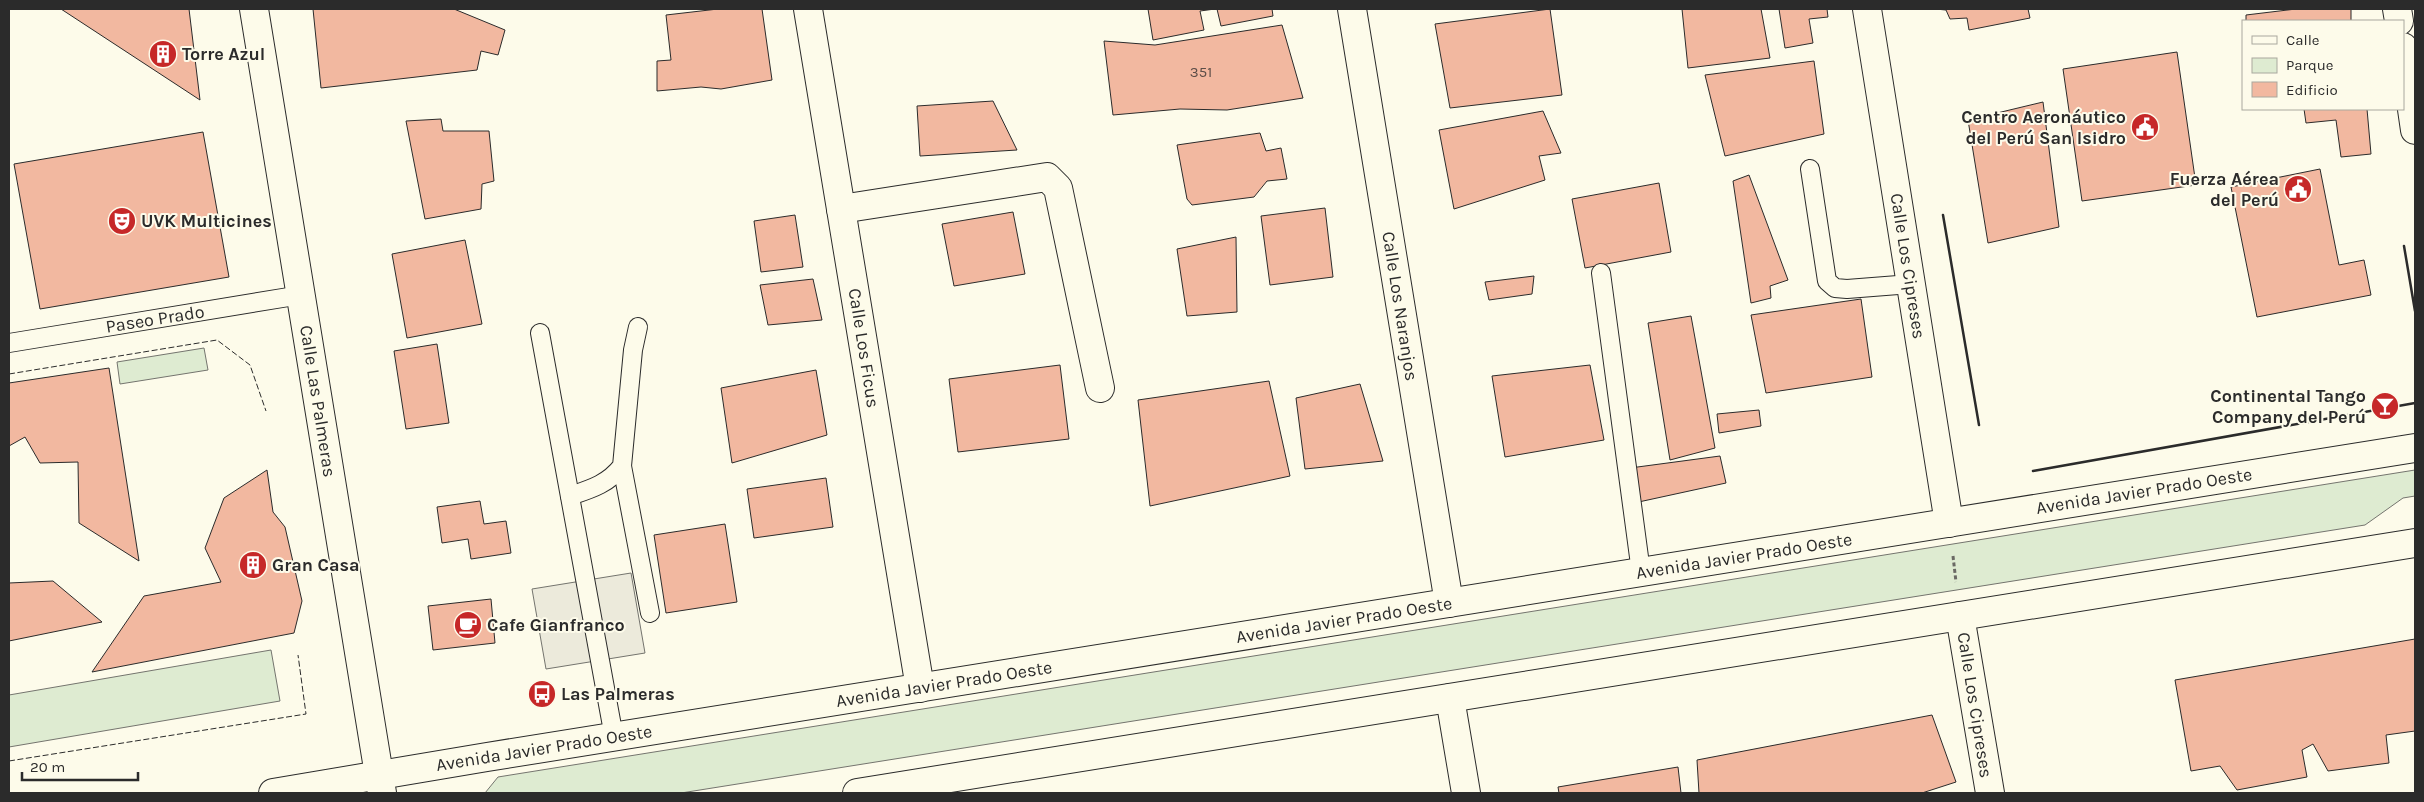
<svg xmlns="http://www.w3.org/2000/svg" width="2424" height="802" viewBox="0 0 2424 802" font-family="Karla,sans-serif">
	<style>
		.green { fill: #deebd1; stroke: #74746e }
		.parking { fill: #eceadb; stroke: #74746e }
		.building { fill: #f2b8a0; stroke: #2b2b2b }
		.lines { fill: none; stroke-linecap: round; stroke-linejoin: round }
		.lane-casing { stroke: #2b2b2b; stroke-width: 20 }
		.street-casing { stroke: #2b2b2b; stroke-width: 30 }
		.secondary-casing { stroke: #2b2b2b; stroke-width: 30 }
		.primary-casing { stroke: #2b2b2b; stroke-width: 30 }
		.path { stroke: #6a6964; stroke-width: 3; stroke-dasharray: 4 2.5; stroke-linecap: butt }
		.lane { stroke: #fdfbea; stroke-width: 18 }
		.street { stroke: #fdfbea; stroke-width: 28 }
		.secondary { stroke: #fdfbea; stroke-width: 28 }
		.primary { stroke: #fdfbea; stroke-width: 28 }
		.fence { stroke: #2b2b2b; stroke-width: 1; stroke-dasharray: 6 2.5; stroke-linecap: butt }
		.wall { stroke: #2b2b2b; stroke-width: 2.5 }
		.labels { text-anchor: middle; stroke-width: 4; stroke-linejoin: round; paint-order: stroke }
		.number-label { font-size: 15px; fill: #5d4e48 }
		.poi-label { font-size: 18px; font-weight: bold; fill: #2b2b2b; stroke: #fdfbea; text-anchor: start }
		.street-label { font-size: 18px; fill: #2b2b2b; stroke: #fdfbea }
	</style>
	<rect width="100%" height="100%" fill="#fdfbea"/>
	<!-- green -->
	<g class="green">
		<path d="M204,348L208,370L120,384L117,362Z"/>
		<path d="M2415,470V496L2403,498L2365,525L681,793H485L498,777Z"/>
		<path d="M271,650L280,701L9,747V695Z"/>
	</g>
	<!-- parking -->
	<path class="parking" d="M631,573L645,653L546,669L532,589Z"/>
	<!-- building -->
	<g class="building">
		<path d="M61,9H189L200,100Z"/>
		<path d="M313,9H454L505,30L498,55L481,51L477,70L321,88Z"/>
		<path d="M718,9H762L772,80L721,89L701,87L657,91V61L671,60L666,15Z"/>
		<path d="M1148,9H1215L1200,11L1204,30L1153,40Z"/>
		<path d="M1217,9H1272L1273,16L1221,26Z"/>
		<path d="M1550,9L1562,95L1450,108L1435,24Z"/>
		<path d="M1682,9H1761L1770,58L1688,68Z"/>
		<path d="M1779,9H1827L1828,17L1809,19L1813,43L1785,48Z"/>
		<path d="M1935,9H2028L2030,18L1969,30L1967,18L1950,19L1946,10Z"/>
		<path d="M2296,9H2351V21H2246V15Z"/>
		<path d="M1282,25L1303,98L1227,110L1180,109L1113,115L1104,41L1155,45Z"/>
		<path d="M2177,52L2196,185L2082,201L2063,69Z"/>
		<path d="M1814,61L1824,134L1725,156L1705,75Z"/>
		<path d="M993,101L1017,150L920,156L917,106Z"/>
		<path d="M2043,102L2059,227L1988,243L1968,120Z"/>
		<path d="M2304,109H2367L2371,154L2341,157L2336,120L2306,123Z"/>
		<path d="M1543,111L1561,153L1539,156L1545,180L1454,209L1439,130Z"/>
		<path d="M441,119L443,131H489L494,181L482,184L481,209L425,219L406,121Z"/>
		<path d="M203,132L229,277L40,309L14,164Z"/>
		<path d="M1260,133L1266,151L1281,148L1287,179L1267,181L1254,197L1192,205L1187,199L1177,145Z"/>
		<path d="M2320,169L2339,265L2364,260L2371,295L2257,317L2231,187Z"/>
		<path d="M1749,175L1788,280L1770,286L1771,298L1751,303L1733,181Z"/>
		<path d="M1659,183L1671,252L1585,268L1572,199Z"/>
		<path d="M1325,208L1333,277L1270,285L1261,216Z"/>
		<path d="M1013,212L1025,274L954,286L942,224Z"/>
		<path d="M795,215L803,267L761,272L754,221Z"/>
		<path d="M1236,237L1237,312L1187,316L1177,249Z"/>
		<path d="M465,240L482,324L407,338L392,254Z"/>
		<path d="M1534,276L1532,294L1489,300L1485,282Z"/>
		<path d="M813,279L822,320L768,325L760,285Z"/>
		<path d="M1861,299L1872,377L1766,393L1751,315Z"/>
		<path d="M1691,316L1715,448L1670,460L1648,323Z"/>
		<path d="M437,344L449,423L406,429L394,351Z"/>
		<path d="M1060,365L1069,439L958,452L949,379Z"/>
		<path d="M1590,365L1604,440L1505,457L1492,376Z"/>
		<path d="M109,368L139,561L79,523L78,462L40,463L25,437L9,446V383Z"/>
		<path d="M816,370L827,435L732,463L721,388Z"/>
		<path d="M1269,381L1290,476L1150,506L1138,400Z"/>
		<path d="M1360,384L1383,461L1305,469L1296,398Z"/>
		<path d="M1759,410L1761,426L1719,433L1717,414Z"/>
		<path d="M1720,456L1726,483L1634,503L1630,468Z"/>
		<path d="M267,470L273,512L285,527L302,601L294,633L92,672L144,596L221,582L205,548L224,498Z"/>
		<path d="M826,478L833,527L754,538L747,489Z"/>
		<path d="M480,501L484,524L506,521L511,553L471,559L468,539L442,543L437,507Z"/>
		<path d="M725,524L737,602L666,613L654,535Z"/>
		<path d="M53,581L102,622L9,641V583Z"/>
		<path d="M491,599L495,643L433,650L428,606Z"/>
		<path d="M2415,639V731L2386,735L2389,763L2328,771L2313,744L2302,750L2307,777L2237,790L2220,766L2191,771L2175,680Z"/>
		<path d="M1932,715L1956,782L1922,793H1699L1697,760Z"/>
		<path d="M1678,767L1681,793H1559L1558,787Z"/>
	</g>
	<g class="lines">
		<defs>
			<g id="lane">
				<path d="M1810,169L1827,281L1835,288L1847,289L1911,284"/>
				<path d="M1601,273L1641,572"/>
				<path d="M540,333L614,737"/>
				<path d="M9,343L301,295"/>
				<path d="M622,466L650,613"/>
				<path d="M570,496C591,489 608,484 622,466L633,350L638,327"/>
			</g>
			<g id="street">
				<path d="M808,9L920,688"/>
				<path d="M1352,9L1449,603"/>
				<path d="M1867,9L1949,523"/>
				<path d="M2397,9L2399,21"/>
				<path d="M2403,47L2415,130"/>
				<path d="M841,209L1047,177L1058,188L1100,388"/>
				<path d="M1960,616L1990,793"/>
				<path d="M1450,698L1466,793"/>
			</g>
			<path id="secondary" d="M254,9L382,793"/>
			<g id="primary">
				<path d="M273,793L487,757L2415,448"/>
				<path d="M857,793L2415,543"/>
			</g>
		</defs>
		<!-- lane casing -->
		<use href="#lane" class="lane-casing"/>
		<!-- street casing -->
		<use href="#street" class="street-casing"/>
		<!-- secondary casing -->
		<use href="#secondary" class="secondary-casing"/>
		<!-- primary casing -->
		<use href="#primary" class="primary-casing"/>
		<!-- path -->
		<path class="path" d="M1953,556L1956,582"/>
		<!-- lane -->
		<use href="#lane" class="lane"/>
		<!-- street -->
		<use href="#street" class="street"/>
		<!-- secondary -->
		<use href="#secondary" class="secondary"/>
		<!-- primary -->
		<use href="#primary" class="primary"/>
		<!-- fence -->
		<g class="fence">
			<path d="M9,374L217,340L250,365L266,411"/>
			<path d="M9,761L306,714L298,655"/>
		</g>
		<!-- wall -->
		<g class="wall">
			<path d="M1943,215L1979,425"/>
			<path d="M2404,246L2415,311"/>
			<path d="M2033,471L2415,403"/>
		</g>
	</g>
	<!-- icons -->
	<defs>
		<symbol id="building-disc" viewBox="-11 -11 22 22"><circle r="9.5" fill="#c62828" stroke="#fdfbea"/><path d="M-4-6H4V6H1V3H-1V6H-4ZM-2.5-4.3h1.7v1.8h-1.7ZM.8-4.3h1.7v1.8H.8ZM-2.5-1h1.7V.8h-1.7ZM.8-1h1.7V.8H.8Z" fill="#fff"/></symbol>
		<symbol id="civic-disc" viewBox="-11 -11 22 22"><circle r="9.5" fill="#c62828" stroke="#fdfbea"/><path d="M-.6-6.5H3V-4.5H.6V-3L4-1V1h2V6H-6V1h2V-1L-.6-3ZM-1.2 2.5V6h2.4V2.5Z" fill="#fff"/></symbol>
		<symbol id="theatre-disc" viewBox="-11 -11 22 22"><circle r="9.5" fill="#c62828" stroke="#fdfbea"/><path d="M-5-5.5Q0-4 5-5.5V0Q5 5 0 6Q-5 5-5 0ZM-3.3-2.5H-1v1.5H-3.3ZM1-2.5H3.3v1.5H1ZM-2.8 1Q0 5.5 2.8 1Z" fill="#fff"/></symbol>
		<symbol id="bar-disc" viewBox="-11 -11 22 22"><circle r="9.5" fill="#c62828" stroke="#fdfbea"/><path d="M-6-5H6L.8 .8V4.5H3.5V6h-7V4.5H-.8V.8Z" fill="#fff"/></symbol>
		<symbol id="cafe-disc" viewBox="-11 -11 22 22"><circle r="9.5" fill="#c62828" stroke="#fdfbea"/><path d="M-5.5-4.5H6V0H3Q3 3.5 0 3.5H-2.5Q-5.5 3.5-5.5 0ZM3-3.2v2h1.7v-2ZM-6 4.5H4V6H-6Z" fill="#fff"/></symbol>
		<symbol id="bus-disc" viewBox="-11 -11 22 22"><circle r="9.5" fill="#c62828" stroke="#fdfbea"/><path d="M-5-6H5V4H4V6H2V4H-2V6H-4V4H-5ZM-3.5-4V0h7V-4ZM-3.5 1.2v1.5H-2V1.2ZM2 1.2v1.5H3.5V1.2Z" fill="#fff"/></symbol>
	</defs>
	<g fill-rule="evenodd">
		<use href="#building-disc" x="147" y="38" width="32" height="32"/>
		<use href="#civic-disc" x="2129" y="111" width="32" height="32"/>
		<use href="#civic-disc" x="2282" y="173" width="32" height="32"/>
		<use href="#theatre-disc" x="106" y="205" width="32" height="32"/>
		<use href="#bar-disc" x="2369" y="390" width="32" height="32"/>
		<use href="#building-disc" x="237" y="549" width="32" height="32"/>
		<use href="#cafe-disc" x="452" y="609" width="32" height="32"/>
		<use href="#bus-disc" x="526" y="678" width="32" height="32"/>
	</g>
	<g class="labels">
		<!-- number labels -->
		<g class="number-label">
			<text x="1201" y="77">351</text>
		</g>
		<!-- poi labels -->
		<g class="poi-label">
			<text x="182" y="60">Torre Azul</text>
			<text x="2126" y="123" text-anchor="end">Centro Aeronáutico<tspan x="2126" dy="21">del Perú San Isidro</tspan></text>
			<text x="2279" y="185" text-anchor="end">Fuerza Aérea<tspan x="2279" dy="21">del Perú</tspan></text>
			<text x="141" y="227">UVK Multicines</text>
			<text x="2366" y="402" text-anchor="end">Continental Tango<tspan x="2366" dy="21">Company del Perú</tspan></text>
			<text x="272" y="571">Gran Casa</text>
			<text x="487" y="631">Cafe Gianfranco</text>
			<text x="561" y="700">Las Palmeras</text>
		</g>
		<!-- street labels -->
		<g class="street-label">
			<text transform="translate(1908 266) rotate(81)" y="6">Calle Los Cipreses</text>
			<text transform="translate(1400 306) rotate(81)" y="6">Calle Los Naranjos</text>
			<text transform="translate(155 319) rotate(-9)" y="6">Paseo Prado</text>
			<text transform="translate(864 348) rotate(81)" y="6">Calle Los Ficus</text>
			<text transform="translate(318 401) rotate(81)" y="6">Calle Las Palmeras</text>
			<text transform="translate(2144 491) rotate(-9)" y="6">Avenida Javier Prado Oeste</text>
			<text transform="translate(1744 556) rotate(-9)" y="6">Avenida Javier Prado Oeste</text>
			<text transform="translate(1344 620) rotate(-9)" y="6">Avenida Javier Prado Oeste</text>
			<text transform="translate(944 684) rotate(-9)" y="6">Avenida Javier Prado Oeste</text>
			<text transform="translate(1975 705) rotate(81)" y="6">Calle Los Cipreses</text>
			<text transform="translate(544 748) rotate(-9)" y="6">Avenida Javier Prado Oeste</text>
		</g>
	</g>
	<!-- border -->
	<rect width="2424" height="802" fill="none" stroke="#2b2b2b" stroke-width="20"/>
	<!-- legend -->
	<rect x="2242" y="20" width="162" height="90" fill="#fdfbea" stroke="#a9a89e"/>
	<rect x="2252" y="36" width="25" height="8" fill="#fdfbea" stroke="#a9a89e"/>
	<text x="2286" y="45" font-size="15" fill="#2b2b2b">Calle</text>
	<rect x="2252" y="58" width="25" height="15" fill="#deebd1" stroke="#a9a89e"/>
	<text x="2286" y="70" font-size="15" fill="#2b2b2b">Parque</text>
	<rect x="2252" y="82" width="25" height="15" fill="#f2b8a0" stroke="#a9a89e"/>
	<text x="2286" y="95" font-size="15" fill="#2b2b2b">Edificio</text>
	<!-- scale -->
	<path d="M22 772v8h116v-8" fill="none" stroke="#2b2b2b" stroke-width="2.5"/>
	<text x="30" y="772" font-size="15" fill="#2b2b2b" stroke="#fdfbea" stroke-width="4" paint-order="stroke">20 m</text>
</svg>
